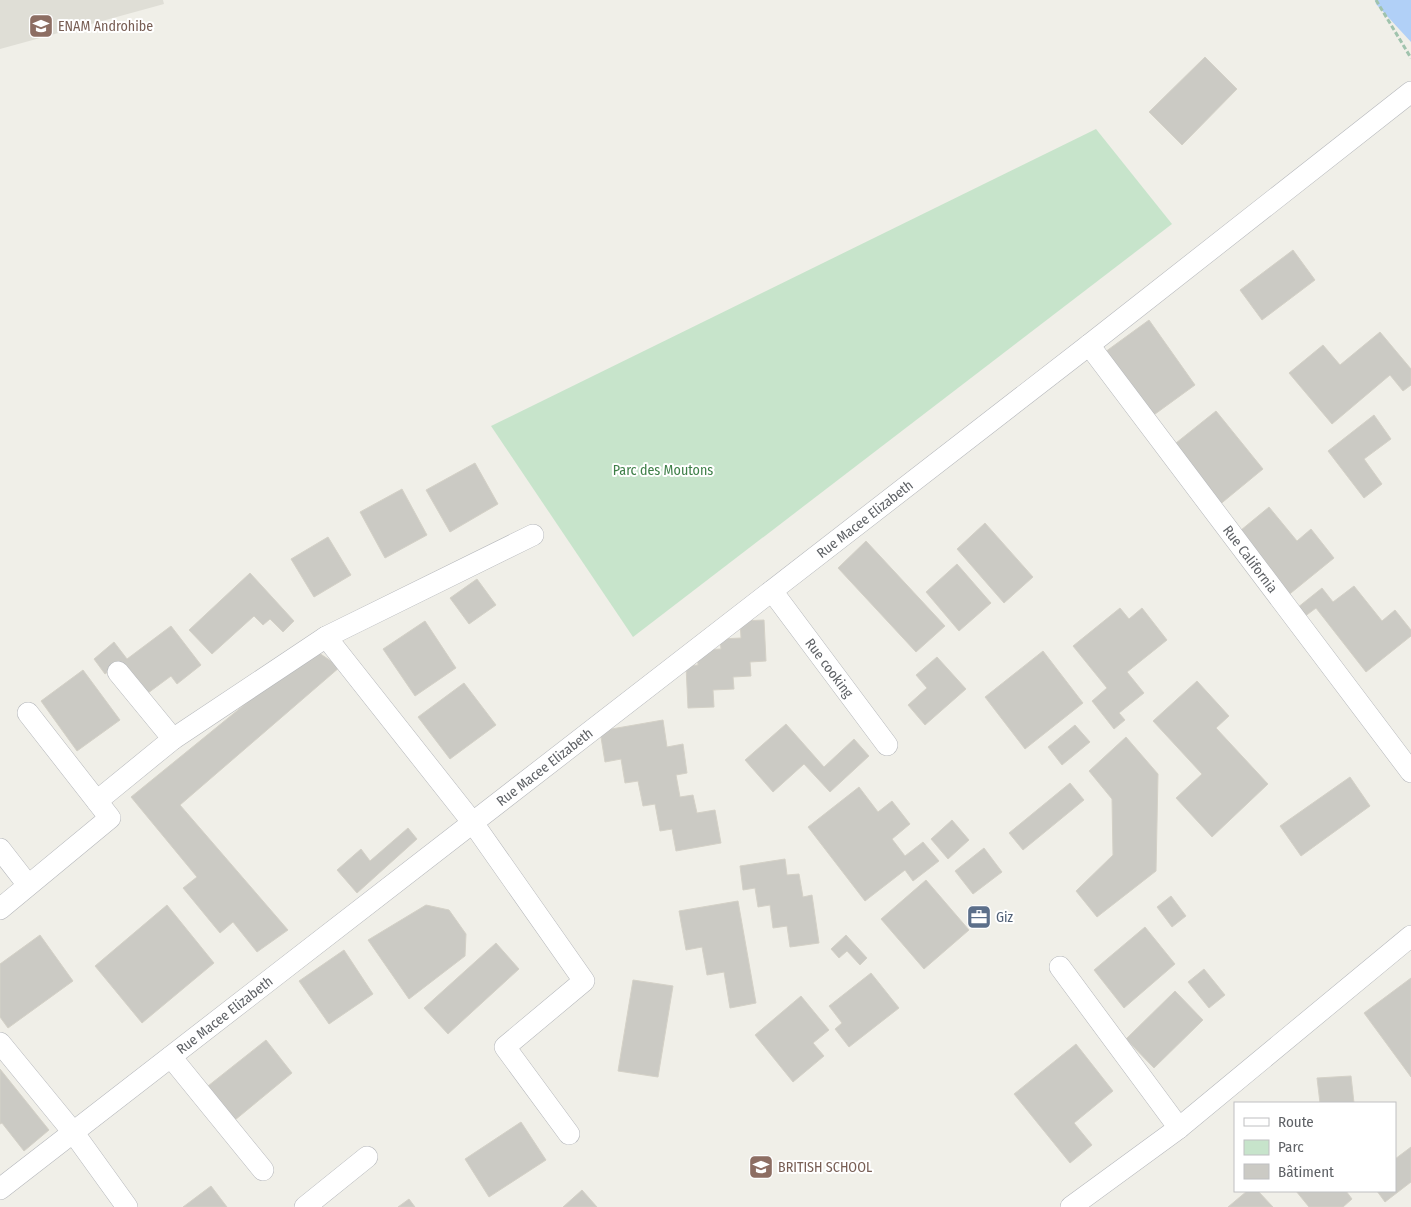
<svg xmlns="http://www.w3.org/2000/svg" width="1411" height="1207" viewBox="0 0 1411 1207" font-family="'Fira Sans Condensed',sans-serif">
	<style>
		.education { fill: #dfded6 }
		.green { fill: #c7e4cb }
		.water { fill: #b1d0f7 }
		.building { fill: #cbcac4; stroke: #d4d1c7 }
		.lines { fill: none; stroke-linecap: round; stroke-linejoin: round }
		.minor-casing { stroke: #b5b7bb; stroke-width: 22 }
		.path { stroke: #a0c3ad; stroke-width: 3; stroke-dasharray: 5 2.5; stroke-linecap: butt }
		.minor { stroke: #fff; stroke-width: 21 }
		.labels { text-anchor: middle; stroke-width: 4; stroke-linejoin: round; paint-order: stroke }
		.education-label { font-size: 14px; fill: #785e54; stroke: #fff; text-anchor: start }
		.park-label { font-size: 14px; fill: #3e7f48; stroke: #fff }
		.street-label { font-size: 14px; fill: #5f6266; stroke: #fff }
		.service-label { font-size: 14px; fill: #4e5e75; stroke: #fff; text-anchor: start }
	</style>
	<rect width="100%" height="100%" fill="#f0efe8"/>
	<!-- education -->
	<path class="education" d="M0,0H163L164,4L0,49Z"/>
	<!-- green -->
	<path class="green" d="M1096,129L1172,224L633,637L491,426Z"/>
	<!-- water -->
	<path class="water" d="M1375,0H1411V42L1376,4Z"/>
	<!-- building -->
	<g class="building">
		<path d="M1205,57L1237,89L1182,145L1149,112Z"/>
		<path d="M1293,250L1315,280L1262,320L1240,290Z"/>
		<path d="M1149,320L1195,385L1151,417L1105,352Z"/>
		<path d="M1380,332L1411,369V385L1403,391L1390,375L1332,424L1289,373L1323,345L1340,365Z"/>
		<path d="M1216,411L1263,469L1218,506L1171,447Z"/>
		<path d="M1374,415L1391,439L1364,459L1382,484L1364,498L1328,451Z"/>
		<path d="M475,463L498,504L450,532L426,490Z"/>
		<path d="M402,489L427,535L385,558L360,512Z"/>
		<path d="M1269,507L1297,541L1311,529L1334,558L1286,597L1235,535Z"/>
		<path d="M985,523L1033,577L1004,603L957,549Z"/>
		<path d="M328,537L351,575L314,597L291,559Z"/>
		<path d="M866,541L945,626L916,652L838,568Z"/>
		<path d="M957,564L991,603L959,631L926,592Z"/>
		<path d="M250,573L294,621L283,632L270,619L263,625L254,616L212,654L189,630Z"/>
		<path d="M477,579L496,605L469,624L450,598Z"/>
		<path d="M1354,586L1382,621L1395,610L1411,630V636L1366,672L1316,608L1304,617L1297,608L1322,588L1333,602Z"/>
		<path d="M1120,608L1129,619L1142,608L1167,640L1127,672L1144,693L1119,713L1125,720L1114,729L1092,701L1107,688L1073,646Z"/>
		<path d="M764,620L766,661L750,662L751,676L733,677L734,689L713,690L714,707L688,708L686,666L698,665L697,650L721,649L720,639L741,638L740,621Z"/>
		<path d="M425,621L456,668L415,696L383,649Z"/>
		<path d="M171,626L201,665L177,684L171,676L144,696L119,664L105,674L94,659L114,642L127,659Z"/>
		<path d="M313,649L340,667L180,805L288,930L257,952L233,922L220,933L183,888L197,877L131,797Z"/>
		<path d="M1043,651L1083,703L1025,749L985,697Z"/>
		<path d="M937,657L966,689L925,725L908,705L927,688L916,675Z"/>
		<path d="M83,670L120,720L77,751L41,701Z"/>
		<path d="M1197,681L1229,716L1216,728L1268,784L1212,837L1176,798L1202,774L1153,721Z"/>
		<path d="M464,683L496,725L450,759L418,717Z"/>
		<path d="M663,720L667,747L683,744L687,773L676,775L680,797L693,795L697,813L715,810L721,843L676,851L672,829L660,831L655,804L643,806L638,781L625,783L621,759L605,762L600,731Z"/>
		<path d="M786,724L824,767L854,739L869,756L830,792L804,764L773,792L745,760Z"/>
		<path d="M1075,725L1090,742L1062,765L1048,747Z"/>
		<path d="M1126,737L1158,774L1156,871L1097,917L1076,891L1113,855L1112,799L1089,771Z"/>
		<path d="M1350,777L1370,806L1301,856L1280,826Z"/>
		<path d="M1070,783L1084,800L1023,850L1009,833Z"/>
		<path d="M859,787L878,812L892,801L910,824L892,839L905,856L923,842L939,861L913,881L905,870L865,901L808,827Z"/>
		<path d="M952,820L969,840L948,859L931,839Z"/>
		<path d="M408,828L417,839L357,893L337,870L361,849L370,861Z"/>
		<path d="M984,848L1002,872L973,894L955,871Z"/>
		<path d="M785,859L787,875L799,874L803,897L812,895L819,943L790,947L787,926L773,928L770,905L758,907L755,888L743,890L740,866Z"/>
		<path d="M926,880L969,930L924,969L881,919Z"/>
		<path d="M1171,896L1186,916L1172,927L1157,907Z"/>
		<path d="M738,901L756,1003L730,1008L724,972L707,975L702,947L686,950L679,911Z"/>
		<path d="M167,905L214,963L142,1023L95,966Z"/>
		<path d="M426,905L449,910L466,934L465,956L409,999L368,940Z"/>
		<path d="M1145,927L1175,964L1124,1008L1094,970Z"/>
		<path d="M40,935L73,981L8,1028L0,1017V964Z"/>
		<path d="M846,935L867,958L860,965L847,951L839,958L831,949Z"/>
		<path d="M496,943L519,969L448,1034L424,1008Z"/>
		<path d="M344,950L373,994L329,1024L299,981Z"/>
		<path d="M1204,969L1225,995L1209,1008L1188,982Z"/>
		<path d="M871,973L899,1008L849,1047L835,1029L842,1023L829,1006Z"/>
		<path d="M1411,978V1077L1364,1013Z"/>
		<path d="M633,980L673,986L658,1077L618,1071Z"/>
		<path d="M1175,991L1203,1020L1154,1068L1126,1039Z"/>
		<path d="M801,996L829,1030L813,1043L824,1056L793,1082L755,1035Z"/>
		<path d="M266,1040L292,1073L235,1120L208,1086Z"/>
		<path d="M1076,1044L1113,1091L1074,1123L1092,1145L1070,1163L1014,1094Z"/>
		<path d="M0,1069L49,1130L24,1151L2,1123L0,1124Z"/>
		<path d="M1351,1076L1354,1103H1320L1317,1078Z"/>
		<path d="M521,1122L546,1160L489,1197L465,1159Z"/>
		<path d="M1411,1147V1182L1385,1202L1377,1191H1395V1159Z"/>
		<path d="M211,1186L227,1207H183Z"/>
		<path d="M582,1190L597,1207H563Z"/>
		<path d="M1247,1191H1258L1273,1207H1228Z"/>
		<path d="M1296,1191H1346L1352,1199L1343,1207H1309Z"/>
		<path d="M409,1199L415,1207H398Z"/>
	</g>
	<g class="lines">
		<defs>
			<g id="minor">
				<path id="s1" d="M1089,345L1411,772"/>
				<path d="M533,535L326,637L473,823L584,981L505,1047L569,1134"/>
				<path id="s2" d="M772,591L887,745"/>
				<path d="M118,672L173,739L326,637"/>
				<path d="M97,801L173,739"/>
				<path d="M0,849L28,885"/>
				<path d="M0,909L110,818L28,713"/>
				<path d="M1060,967L1179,1128"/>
				<path d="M0,1043L73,1132L127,1207"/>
				<path d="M171,1057L263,1170"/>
				<path id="s3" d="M0,1189L1089,345L1411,92"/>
				<path d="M305,1207L367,1157"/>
				<path d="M1071,1207L1179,1128L1411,936"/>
			</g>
		</defs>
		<!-- minor casing -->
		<use href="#minor" class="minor-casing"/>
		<!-- path -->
		<path class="path" d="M1376,0L1411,58"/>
		<!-- minor -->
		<use href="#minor" class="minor"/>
	</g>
	<!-- icons -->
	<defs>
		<symbol id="university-square" viewBox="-11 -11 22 22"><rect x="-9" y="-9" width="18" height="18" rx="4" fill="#8d6e63" stroke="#fff"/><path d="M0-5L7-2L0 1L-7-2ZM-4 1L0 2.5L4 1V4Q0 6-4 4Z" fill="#fff"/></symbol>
		<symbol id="office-square" viewBox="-11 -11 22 22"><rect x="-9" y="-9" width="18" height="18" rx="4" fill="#5c6f8a" stroke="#fff"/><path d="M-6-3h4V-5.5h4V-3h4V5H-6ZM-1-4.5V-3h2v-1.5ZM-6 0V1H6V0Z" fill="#fff"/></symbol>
		<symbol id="school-square" viewBox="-11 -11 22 22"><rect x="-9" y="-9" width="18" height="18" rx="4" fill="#8d6e63" stroke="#fff"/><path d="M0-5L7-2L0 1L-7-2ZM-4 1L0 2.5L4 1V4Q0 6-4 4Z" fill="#fff"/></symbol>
	</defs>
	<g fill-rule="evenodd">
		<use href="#university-square" x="27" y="12" width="28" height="28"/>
		<use href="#office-square" x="965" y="903" width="28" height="28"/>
		<use href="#school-square" x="747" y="1153" width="28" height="28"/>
	</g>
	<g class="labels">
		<!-- education labels -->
		<g class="education-label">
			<text x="58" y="31">ENAM Androhibe</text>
			<text x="778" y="1172">BRITISH SCHOOL</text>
		</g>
		<!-- park labels -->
		<g class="park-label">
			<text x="663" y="475">Parc des Moutons</text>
		</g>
		<!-- street labels -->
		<g class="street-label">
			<text dy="5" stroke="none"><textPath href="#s3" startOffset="1094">Rue Macee Elizabeth</textPath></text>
			<text dy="5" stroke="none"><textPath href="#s1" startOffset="268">Rue California</textPath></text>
			<text dy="5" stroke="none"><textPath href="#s2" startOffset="96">Rue cooking</textPath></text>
			<text dy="5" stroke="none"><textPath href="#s3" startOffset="689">Rue Macee Elizabeth</textPath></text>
			<text dy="5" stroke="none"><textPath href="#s3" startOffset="284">Rue Macee Elizabeth</textPath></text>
		</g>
		<!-- service labels -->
		<g class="service-label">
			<text x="996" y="922">Giz</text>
		</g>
	</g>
	<!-- legend -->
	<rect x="1234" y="1102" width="162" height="90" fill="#ffffff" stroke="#bfc0c2"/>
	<rect x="1244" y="1118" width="25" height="8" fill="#ffffff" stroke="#bfc0c2"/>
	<text x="1278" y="1127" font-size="15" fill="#5f6266">Route</text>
	<rect x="1244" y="1140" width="25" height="15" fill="#c7e4cb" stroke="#bfc0c2"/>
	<text x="1278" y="1152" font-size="15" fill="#5f6266">Parc</text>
	<rect x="1244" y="1164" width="25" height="15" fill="#cbcac4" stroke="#bfc0c2"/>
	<text x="1278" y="1177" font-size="15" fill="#5f6266">Bâtiment</text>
</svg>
